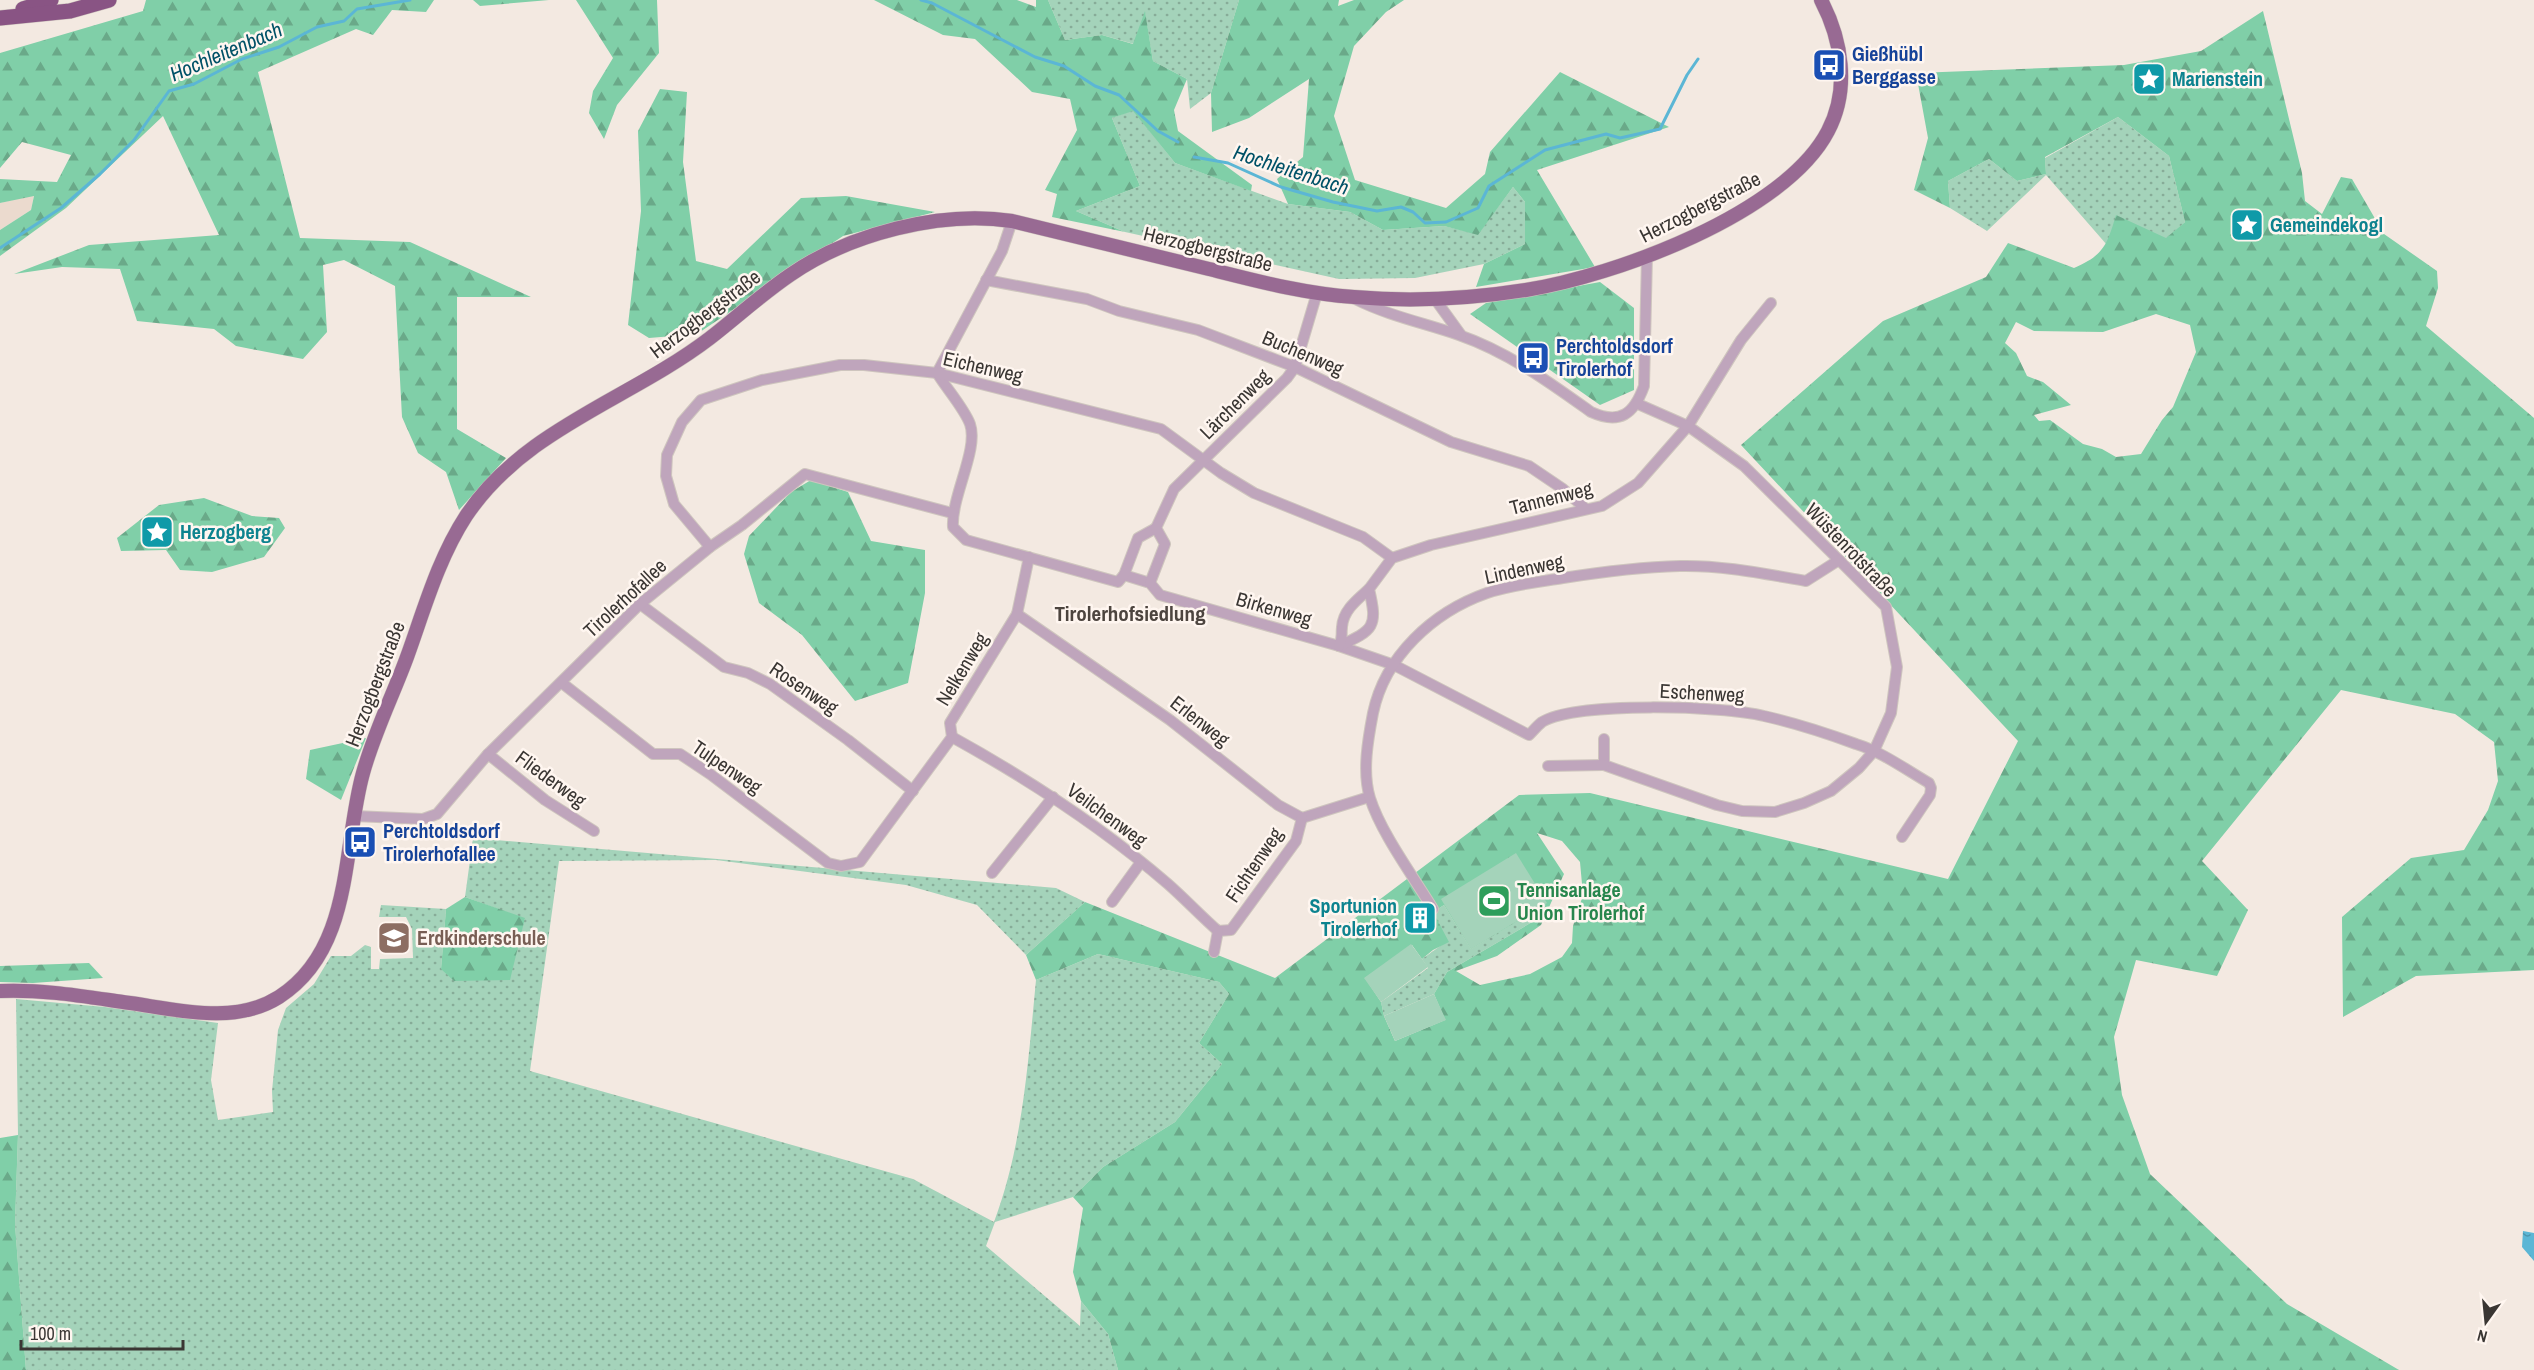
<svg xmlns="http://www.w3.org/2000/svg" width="2534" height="1370" viewBox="0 0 2534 1370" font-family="'Archivo Narrow',sans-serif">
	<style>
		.built { fill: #ebdace }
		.grass { fill: url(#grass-dots) }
		.forest { fill: url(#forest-firs); fill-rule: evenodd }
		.garden { fill: #a4d3ba }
		.water { fill: url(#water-ripples) }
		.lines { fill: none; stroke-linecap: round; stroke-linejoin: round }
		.stream { stroke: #5bb6d5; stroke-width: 3 }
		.minor-casing { stroke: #cec5be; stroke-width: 12 }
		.major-casing { stroke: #cec5be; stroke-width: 15 }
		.highway-casing { stroke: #cec5be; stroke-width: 16 }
		.minor { stroke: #bfa5bc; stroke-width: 10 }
		.major { stroke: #986a93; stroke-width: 14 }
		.highway { stroke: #895484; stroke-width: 15 }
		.labels { text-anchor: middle; stroke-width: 5; stroke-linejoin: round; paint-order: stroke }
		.transit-label { font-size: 20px; font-weight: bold; fill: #164399; stroke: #fff6f0; text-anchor: start }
		.culture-label { font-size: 20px; font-weight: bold; fill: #0d838f; stroke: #fff6f0; text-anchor: start }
		.street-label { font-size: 20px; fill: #3a3633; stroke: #fff6f0 }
		.leisure-label { font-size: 20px; font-weight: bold; fill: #27864d; stroke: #fff6f0; text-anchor: start }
		.education-label { font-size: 20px; font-weight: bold; fill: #785e54; stroke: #fff6f0; text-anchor: start }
		.water-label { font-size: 21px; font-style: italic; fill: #005167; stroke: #fff6f0 }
		.neighbourhood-label { font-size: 21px; font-weight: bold; fill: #4d453f; stroke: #fff6f0 }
	</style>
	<defs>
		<pattern id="grass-dots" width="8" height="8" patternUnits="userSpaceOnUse" patternTransform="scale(1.5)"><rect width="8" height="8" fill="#a4d3ba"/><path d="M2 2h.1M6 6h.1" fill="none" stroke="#87ac98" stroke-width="1.8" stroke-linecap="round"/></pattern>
		<pattern id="forest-firs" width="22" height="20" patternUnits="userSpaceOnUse" patternTransform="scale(1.5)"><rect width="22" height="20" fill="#80cfa8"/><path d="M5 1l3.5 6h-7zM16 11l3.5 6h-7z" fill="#6aa989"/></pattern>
		<pattern id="water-ripples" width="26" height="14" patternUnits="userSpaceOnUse" patternTransform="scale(1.5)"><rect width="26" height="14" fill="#5bb6d5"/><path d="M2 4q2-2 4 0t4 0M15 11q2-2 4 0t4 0" fill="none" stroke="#4c95ad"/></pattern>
	</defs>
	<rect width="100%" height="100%" fill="#f3e9e1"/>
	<!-- built -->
	<path class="built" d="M34,195L31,210L0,230V203Z"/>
	<!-- grass -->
	<g class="grass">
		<path d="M1048,0H1239L1211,93L1190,109L1187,79L1153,61L1145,13L1134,44L1102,35L1065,40Z"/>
		<path d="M1133,110L1175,163L1288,204L1350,212L1383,230L1444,226L1478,234L1513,187L1525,202V244L1484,264L1415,278L1339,279L1125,232L1076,211L1140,186L1112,118Z"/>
		<path d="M2118,117L2169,156L2185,222L2166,239L2107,245L2046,175L1987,231L1950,208L1948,181L1989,159L2017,181L2046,174L2045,158Z"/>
		<path d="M473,838L1056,888L1085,902L1026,955L977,905L906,885L716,860L559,861L530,1071L913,1179L994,1222C1023,1145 1028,1062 1036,980L1098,954L1219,982L1229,994L1199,1043L1222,1064L1175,1122L1103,1167L1073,1197L995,1222L986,1246L1080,1326L1081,1301L1108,1334L1118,1370H26L15,1224L18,1135L16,999L105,1007L218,1023L211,1080L218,1120L273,1112L272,1091L278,1030L286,1008L314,984L331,956H351L365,945L371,947V969H379L380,959L413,958L412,929L406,917H379L381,905L446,909L441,969L525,919L465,897Z"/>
		<path d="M1547,903L1539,918L1447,972L1434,994L1384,1016L1381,1002L1428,968L1422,959L1443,944L1433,912L1444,905L1471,949Z"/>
	</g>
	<!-- forest -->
	<g class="forest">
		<path d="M146,0H434L426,12L392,10L373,35L356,29L258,72L300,238L410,242L531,297H457V429L506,458L459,510L446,472L418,453L402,417L395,286L344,260L323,265L327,332L303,359L236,346L214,329L137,321L120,269L62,267L14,274L89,245L219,235L163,116L66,208L0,256V230L31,210L34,196L0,203V179L57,182L71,155L22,142L0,168V53L143,11Z"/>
		<path d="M473,0H549L480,6Z"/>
		<path d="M576,0H657L659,53L617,105L604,139L589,113L593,91L613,58Z"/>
		<path d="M874,0H1017L1036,7V0H1048L1065,40L1102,35L1133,44L1145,11L1153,61L1187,79L1174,110L1178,131L1252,185L1251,191L1175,163L1133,111L1112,118L1140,186L1076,211L1125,232L1052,217L1057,194L1045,190L1077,130L1070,99L1032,92L975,39L943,35Z"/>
		<path d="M1239,0H1339L1338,6L1354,0H1404L1386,12L1354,46L1334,116L1355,180L1446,208L1485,174L1490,152L1560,72L1669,127L1537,170L1595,267L1476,287L1484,264L1525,244V202L1513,187L1478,235L1444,226L1383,230L1350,212L1288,204L1277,179L1303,157L1309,79L1249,118L1212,132L1211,93Z"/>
		<path d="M2263,11L2302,173L2305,201L2322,214L2341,177L2352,179L2384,234L2437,271L2438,288L2426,326L2534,418V970L2416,976L2343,1017L2342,917L2411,858L2464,850L2488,810L2498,781L2494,742L2455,714L2341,690L2202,861L2248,910L2217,976L2136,960L2114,1037L2122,1095L2150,1174L2287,1304L2399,1370H1118L1108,1334L1081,1301L1073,1272L1083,1208L1073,1197L1103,1167L1175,1122L1222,1064L1199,1043L1229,994L1219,982L1098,954L1036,980L1026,955L1085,902L1275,978L1519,795L1590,793L1948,879L2018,741L1741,445L1883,321L1986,277L2008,243L2074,268C2104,255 2107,245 2116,215L2166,238L2185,222L2169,156L2118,117L2045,157L2046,174L2017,181L1989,159L1948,181L1950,208L1914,190L1928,138L1916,73L2124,65L2201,51ZM2156,314L2190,325L2196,352L2173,407L2162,420L2141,454L2116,457L2102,449L2083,444L2050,420L2039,421L2034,415L2071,405L2043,382L2027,376L2016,353L2005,343L2016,322L2034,331L2103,332ZM1537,833L1562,841L1580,862L1583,895L1573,926L1572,943L1562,957L1530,974L1480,985L1456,971L1497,956L1541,925L1564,874ZM1546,904L1539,918L1447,972L1434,994L1445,1020L1395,1041L1384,1016L1381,1002L1365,978L1412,945L1422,959L1433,950L1449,942L1433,912L1444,905L1471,949Z"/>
		<path d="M660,89L687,92L683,162L696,261L727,269L801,198L846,196L935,212L843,236L697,334L649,338L628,325L641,211L638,131Z"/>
		<path d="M1600,282L1634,308V390L1600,405L1470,314L1486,303Z"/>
		<path d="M811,480L848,492L871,541L925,550V593L908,683L855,701L802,635L759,603L744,554L749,536L791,492Z"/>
		<path d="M204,498L252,516L279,518L285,528L264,557L212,572L180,570L166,550L121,551L117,538L159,505Z"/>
		<path d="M366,738L341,800L306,779L310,750Z"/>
		<path d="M465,897L525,918L510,980L454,981L441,969L446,909Z"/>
		<path d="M89,963L103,978L33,983L0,982V966Z"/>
		<path d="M18,1135L15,1224L26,1370H0V1138Z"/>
	</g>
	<!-- garden -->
	<g class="garden">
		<path d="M1516,853L1547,903L1471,949L1441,899Z"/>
		<path d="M1411,944L1428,967L1381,1002L1364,978Z"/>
		<path d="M1434,994L1446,1020L1395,1041L1384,1016Z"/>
	</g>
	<!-- water -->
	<path class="water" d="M2523,1231L2534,1233V1261L2522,1247Z"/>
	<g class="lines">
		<!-- stream -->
		<g class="stream">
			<path d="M921,0L932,3L1035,57L1064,66L1095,86L1119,95L1158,131L1178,142"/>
			<path d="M1194,157L1228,163L1281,187L1333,202L1377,211L1401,207L1413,212L1425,223L1446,222L1478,208L1489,186L1545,150L1606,134L1620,138L1660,129L1687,75L1698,59"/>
			<path d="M0,248L61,208L100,174L134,140L169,91L194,84L242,59L279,47L317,27L344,21L357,9L410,0"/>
		</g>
		<defs>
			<g id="minor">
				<path d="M1012,221L1002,251L937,373C946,388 964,408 970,424C979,449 951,497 953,527L966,540L1118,582L1124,575L1150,583L1160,595L1339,646L1394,665L1529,735C1533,731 1537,726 1542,722C1576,701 1724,706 1764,716C1795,723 1826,733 1856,744C1882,752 1905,769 1929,783L1931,788L1930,795L1902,837"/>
				<path d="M986,280L1087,299L1119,311L1198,330L1295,367L1451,442L1529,466L1563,489L1586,509"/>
				<path d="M1355,299C1389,316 1424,323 1459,335C1508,352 1549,382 1591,412C1620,425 1634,414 1644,386L1647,256"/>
				<path d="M1435,299L1461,335"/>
				<path d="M710,547L674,504L666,476L667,455L682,422L701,400L762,380L840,365H864L937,373L1161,429L1221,473L1254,493L1363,537L1392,558"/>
				<path d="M1124,575L1138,538L1156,528"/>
				<path d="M1150,583L1165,544L1156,528L1174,489L1287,378L1295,367L1317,293"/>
				<path d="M640,604L724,667L748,673L770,684L848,740L913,791"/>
				<path d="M1017,614L1170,720L1278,805L1302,818L1369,797"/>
				<path d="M1339,646C1374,630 1378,627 1369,589L1392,558L1431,545L1602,506L1638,483L1688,426L1741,340L1771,303"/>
				<path d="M1339,646C1343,638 1341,636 1342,627C1343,610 1358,599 1369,589"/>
				<path d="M562,683L653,754H680L710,774L828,863L841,866L860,862L952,737L950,723L1017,614L1029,557"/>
				<path d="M952,737C1028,779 1102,827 1168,884C1185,899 1201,916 1218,931L1231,930L1296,841L1302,818"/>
				<path d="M1604,739V765L1717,805L1742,811L1775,812L1804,803L1831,791L1859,768L1874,751L1891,713L1897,667L1886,607L1839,560L1744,466L1688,426L1638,404"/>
				<path d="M488,754L545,800L594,831"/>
				<path d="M1548,766L1604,765"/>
				<path d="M354,816L423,819L437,814L488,754L640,604L710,547L742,525L805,474L952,513"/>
				<path d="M992,873L1053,797"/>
				<path d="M1112,902L1141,862"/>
				<path d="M1433,909C1413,876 1381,833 1370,798C1362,772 1368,739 1373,713C1385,656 1433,612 1487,593C1511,585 1538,582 1563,578C1601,572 1641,567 1680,566C1722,565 1765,574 1806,581L1839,560"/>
				<path d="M1214,952L1218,931"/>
			</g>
			<path id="major" d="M0,991C43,989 87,997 130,1003C179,1010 235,1025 279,997C354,949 342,848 363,773C374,733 393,695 407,657C424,610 438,559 466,516C525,428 629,400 710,338C737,317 762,294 790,275C849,234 941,210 1012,221C1078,237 1143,253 1209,269C1257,281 1305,294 1354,297C1411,302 1469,299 1526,290C1614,276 1785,214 1828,131C1850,89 1842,40 1821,0"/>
			<g id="highway">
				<path d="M23,9L51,0"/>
				<path d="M0,18L70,11L109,0"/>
			</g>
		</defs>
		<!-- minor casing -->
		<use href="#minor" class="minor-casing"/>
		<!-- major casing -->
		<use href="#major" class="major-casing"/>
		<!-- highway casing -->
		<use href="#highway" class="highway-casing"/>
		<!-- minor -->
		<use href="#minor" class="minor"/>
		<!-- major -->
		<use href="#major" class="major"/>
		<!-- highway -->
		<use href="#highway" class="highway"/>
	</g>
	<!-- icons -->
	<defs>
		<symbol id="bus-square" viewBox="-11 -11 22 22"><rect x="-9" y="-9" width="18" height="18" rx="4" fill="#1a4fb4" stroke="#fff6f0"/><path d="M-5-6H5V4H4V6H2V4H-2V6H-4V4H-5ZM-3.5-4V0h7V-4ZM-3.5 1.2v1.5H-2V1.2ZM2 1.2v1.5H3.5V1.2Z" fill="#fff"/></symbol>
		<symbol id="sight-square" viewBox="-11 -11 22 22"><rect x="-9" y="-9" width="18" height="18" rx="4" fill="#0f9aa8" stroke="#fff6f0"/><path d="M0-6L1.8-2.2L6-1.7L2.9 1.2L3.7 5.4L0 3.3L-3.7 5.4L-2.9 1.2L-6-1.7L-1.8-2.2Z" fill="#fff"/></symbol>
		<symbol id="stadium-square" viewBox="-11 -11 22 22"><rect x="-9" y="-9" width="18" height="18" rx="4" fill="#2e9e5b" stroke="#fff6f0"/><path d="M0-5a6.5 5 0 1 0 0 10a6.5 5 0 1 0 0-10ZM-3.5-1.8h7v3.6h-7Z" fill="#fff"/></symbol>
		<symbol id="building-square" viewBox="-11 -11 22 22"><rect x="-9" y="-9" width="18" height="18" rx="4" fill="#0f9aa8" stroke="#fff6f0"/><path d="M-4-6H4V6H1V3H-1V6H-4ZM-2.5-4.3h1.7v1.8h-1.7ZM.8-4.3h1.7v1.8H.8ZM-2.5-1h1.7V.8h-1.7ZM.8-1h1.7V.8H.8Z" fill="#fff"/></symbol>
		<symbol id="school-square" viewBox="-11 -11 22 22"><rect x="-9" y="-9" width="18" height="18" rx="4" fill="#8d6e63" stroke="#fff6f0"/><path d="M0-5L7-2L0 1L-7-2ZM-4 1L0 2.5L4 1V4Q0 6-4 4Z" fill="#fff"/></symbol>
	</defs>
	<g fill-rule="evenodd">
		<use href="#bus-square" x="1810" y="46" width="38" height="38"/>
		<use href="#sight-square" x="2130" y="60" width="38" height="38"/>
		<use href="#sight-square" x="2228" y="206" width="38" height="38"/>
		<use href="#bus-square" x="1514" y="339" width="38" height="38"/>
		<use href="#sight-square" x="138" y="513" width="38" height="38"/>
		<use href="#bus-square" x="341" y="823" width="38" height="38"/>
		<use href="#stadium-square" x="1475" y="882" width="38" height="38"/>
		<use href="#building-square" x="1401" y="899" width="38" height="38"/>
		<use href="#school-square" x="375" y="919" width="38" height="38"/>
	</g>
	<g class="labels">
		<!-- transit labels -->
		<g class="transit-label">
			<text x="1852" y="61">Gießhübl<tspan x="1852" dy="23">Berggasse</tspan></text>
			<text x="1556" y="353">Perchtoldsdorf<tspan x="1556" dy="23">Tirolerhof</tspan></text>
			<text x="383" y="838">Perchtoldsdorf<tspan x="383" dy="23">Tirolerhofallee</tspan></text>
		</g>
		<!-- culture labels -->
		<g class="culture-label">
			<text x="2172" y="86">Marienstein</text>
			<text x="2270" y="232">Gemeindekogl</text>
			<text x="180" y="539">Herzogberg</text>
			<text x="1397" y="913" text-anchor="end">Sportunion<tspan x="1397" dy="23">Tirolerhof</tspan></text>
		</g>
		<!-- street labels -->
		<g class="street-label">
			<text transform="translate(1700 207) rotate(-27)" y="7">Herzogbergstraße</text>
			<text transform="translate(1208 249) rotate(14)" y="7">Herzogbergstraße</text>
			<text transform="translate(705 314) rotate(-37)" y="7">Herzogbergstraße</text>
			<text transform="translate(1303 353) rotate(23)" y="7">Buchenweg</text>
			<text transform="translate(983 367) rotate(13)" y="7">Eichenweg</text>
			<text transform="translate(1235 404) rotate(-45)" y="7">Lärchenweg</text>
			<text transform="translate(1551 498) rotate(-14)" y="7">Tannenweg</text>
			<text transform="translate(1851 550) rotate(46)" y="7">Wüstenrotstraße</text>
			<text transform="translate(1524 569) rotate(-12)" y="7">Lindenweg</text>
			<text transform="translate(625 598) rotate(-43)" y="7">Tirolerhofallee</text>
			<text transform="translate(1274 609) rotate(16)" y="7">Birkenweg</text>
			<text transform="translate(962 669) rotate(-59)" y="7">Nelkenweg</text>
			<text transform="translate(375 684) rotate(-69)" y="7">Herzogbergstraße</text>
			<text transform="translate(804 688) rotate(34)" y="7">Rosenweg</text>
			<text transform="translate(1702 693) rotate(3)" y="7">Eschenweg</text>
			<text transform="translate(1200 721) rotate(38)" y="7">Erlenweg</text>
			<text transform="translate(727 767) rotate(34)" y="7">Tulpenweg</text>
			<text transform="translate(551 779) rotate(36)" y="7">Fliederweg</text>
			<text transform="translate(1107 815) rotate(36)" y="7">Veilchenweg</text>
			<text transform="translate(1254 865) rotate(-56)" y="7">Fichtenweg</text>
		</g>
		<!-- leisure labels -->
		<g class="leisure-label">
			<text x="1517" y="897">Tennisanlage<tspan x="1517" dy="23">Union Tirolerhof</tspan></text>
		</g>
		<!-- education labels -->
		<g class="education-label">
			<text x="417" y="945">Erdkinderschule</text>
		</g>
		<!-- water labels -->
		<g class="water-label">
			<text transform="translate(226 52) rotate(-23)" y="7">Hochleitenbach</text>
			<text transform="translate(1291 170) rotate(18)" y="7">Hochleitenbach</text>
		</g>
		<!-- neighbourhood labels -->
		<g class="neighbourhood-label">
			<text x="1130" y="621">Tirolerhofsiedlung</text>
		</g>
	</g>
	<!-- north arrow -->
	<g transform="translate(2486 1322) rotate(195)" stroke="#fff6f0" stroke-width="4.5" paint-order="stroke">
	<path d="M0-4.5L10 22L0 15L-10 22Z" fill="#3a3633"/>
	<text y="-9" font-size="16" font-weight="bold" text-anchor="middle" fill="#3a3633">N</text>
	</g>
	<!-- scale -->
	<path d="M21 1340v9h162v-9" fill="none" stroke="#3a3633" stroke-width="3"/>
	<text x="30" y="1340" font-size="18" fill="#3a3633" stroke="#fff6f0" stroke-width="4.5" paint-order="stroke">100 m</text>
</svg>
